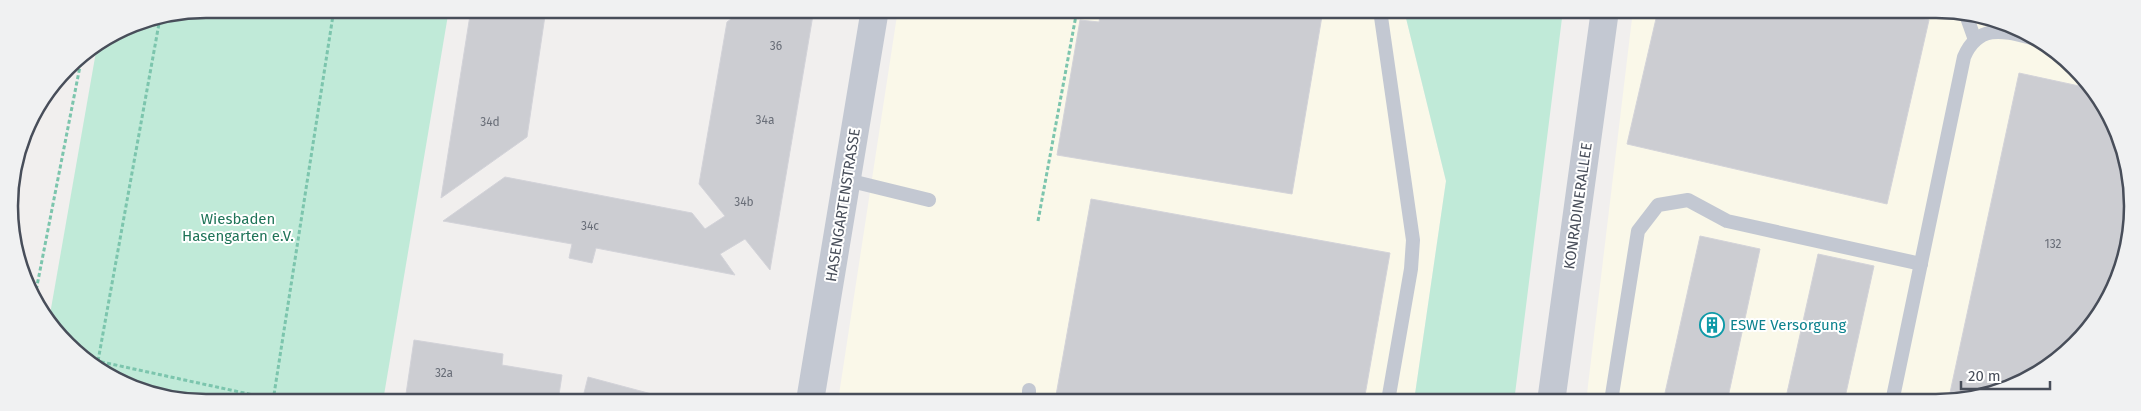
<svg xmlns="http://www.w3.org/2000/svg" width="2141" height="411" viewBox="0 0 2141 411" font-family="'Fira Sans',sans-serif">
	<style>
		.commercial { fill: #faf8e9 }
		.green { fill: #c0ead8 }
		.building { fill: #cccdd2; stroke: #d3d3d9 }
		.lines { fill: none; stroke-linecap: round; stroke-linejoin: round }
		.path { stroke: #7cc5ad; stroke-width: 3; stroke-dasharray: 4 2.5; stroke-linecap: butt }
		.service { stroke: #c3c8d2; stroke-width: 14 }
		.minor { stroke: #c3c8d2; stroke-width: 28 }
		.labels { text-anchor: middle; stroke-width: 4; stroke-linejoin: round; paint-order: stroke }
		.number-label { font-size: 12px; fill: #696e78 }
		.street-label { font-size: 15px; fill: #484e5a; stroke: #fff }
		.park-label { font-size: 15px; fill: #1f7458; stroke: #fff }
		.culture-label { font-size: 15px; fill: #0d838f; stroke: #fff; text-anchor: start }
		.rim { fill: none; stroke: #484e5a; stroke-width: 2.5 }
	</style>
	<rect width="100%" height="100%" fill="#f1efee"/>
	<!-- commercial -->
	<g class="commercial">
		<path d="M898,9L1404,10L1446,181L1414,401H838Z"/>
		<path d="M1633,10H1961L2034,35L2091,86L2125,154L2131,231L2112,293L2074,345L2022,382L1949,402H1586Z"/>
	</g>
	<!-- green -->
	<g class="green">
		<path d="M206,9H449L383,401H180L118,382L57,335L49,320L97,46L130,24Z"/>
		<path d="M1404,10H1563L1514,402L1414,401L1446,181Z"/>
	</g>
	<!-- building -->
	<g class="building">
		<path d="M471,9H546L527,137L441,198Z"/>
		<path d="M744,9H814L770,270L745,239L720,254L735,275L596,248L592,263L569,258L572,244L443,221L505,177L692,213L705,229L725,216L699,184L727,22Z"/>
		<path d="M1101,10H1323L1292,194L1057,155L1080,20L1099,22Z"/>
		<path d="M1658,10H1885L1929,20L1887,204L1627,144Z"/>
		<path d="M2019,73L2093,89L2125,154L2130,220L2112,293L2074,345L2022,382L1948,402Z"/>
		<path d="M1091,199L1390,253L1364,401H1055Z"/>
		<path d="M1700,236L1760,249L1727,402H1663Z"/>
		<path d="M1818,254L1874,266L1844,402H1785Z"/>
		<path d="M414,340L503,354L502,365L562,375L558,401H449L406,394Z"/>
		<path d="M588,377L678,401H582Z"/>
	</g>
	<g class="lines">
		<!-- path -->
		<g class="path">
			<path d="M1038,221L1077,10"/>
			<path d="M35,296L82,56"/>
			<path d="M88,359L272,399"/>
			<path d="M98,361L160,18"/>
			<path d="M273,401L334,9"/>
		</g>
		<!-- service -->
		<g class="service">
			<path d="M1380,10L1413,240L1411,269L1388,401"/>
			<path d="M1965,12L1975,40"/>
			<path d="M847,180L929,200"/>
			<path d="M1612,395L1638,231L1658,205L1688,200L1727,221L1921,264"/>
			<path d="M1029,401V390"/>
			<path d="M1892,402L1964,57C1980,20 2009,33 2040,40"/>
		</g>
		<!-- minor -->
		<g class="minor">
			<path d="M810,401L875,9"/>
			<path d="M1551,402L1605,10"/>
		</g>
	</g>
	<!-- icons -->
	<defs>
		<symbol id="building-ring" viewBox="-11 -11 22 22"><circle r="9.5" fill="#fff" stroke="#0f9aa8" stroke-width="1.5"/><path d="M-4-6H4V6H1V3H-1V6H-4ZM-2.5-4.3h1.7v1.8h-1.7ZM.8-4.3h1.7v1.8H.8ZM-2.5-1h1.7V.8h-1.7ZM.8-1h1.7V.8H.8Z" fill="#0f9aa8"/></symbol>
	</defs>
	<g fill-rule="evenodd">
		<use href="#building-ring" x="1698" y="311" width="28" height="28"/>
	</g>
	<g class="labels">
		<!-- number labels -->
		<g class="number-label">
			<text x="776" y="50">36</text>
			<text x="765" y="124">34a</text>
			<text x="490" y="126">34d</text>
			<text x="744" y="206">34b</text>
			<text x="590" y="230">34c</text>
			<text x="2053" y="248">132</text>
			<text x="444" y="377">32a</text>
		</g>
		<!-- street labels -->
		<g class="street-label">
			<text transform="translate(843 205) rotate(-81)" y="5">HASENGARTENSTRASSE</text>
			<text transform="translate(1578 206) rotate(-82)" y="5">KONRADINERALLEE</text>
		</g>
		<!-- park labels -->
		<g class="park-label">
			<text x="238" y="224">Wiesbaden<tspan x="238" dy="17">Hasengarten e.V.</tspan></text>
		</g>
		<!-- culture labels -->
		<g class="culture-label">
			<text x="1730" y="330">ESWE Versorgung</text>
		</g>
	</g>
	<!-- crop -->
	<path d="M0 0H2141V411H0ZM206 18H1936A188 188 0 0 1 2124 206V206A188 188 0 0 1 1936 394H206A188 188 0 0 1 18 206V206A188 188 0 0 1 206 18Z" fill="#f0f1f2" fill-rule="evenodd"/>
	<path class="rim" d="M206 18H1936A188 188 0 0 1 2124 206V206A188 188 0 0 1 1936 394H206A188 188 0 0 1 18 206V206A188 188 0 0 1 206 18Z"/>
	<!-- scale -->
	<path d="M1961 381v8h89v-8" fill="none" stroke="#484e5a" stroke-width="2.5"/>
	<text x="1968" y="381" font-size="15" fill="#484e5a" stroke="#ffffff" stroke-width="4" paint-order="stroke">20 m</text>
</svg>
